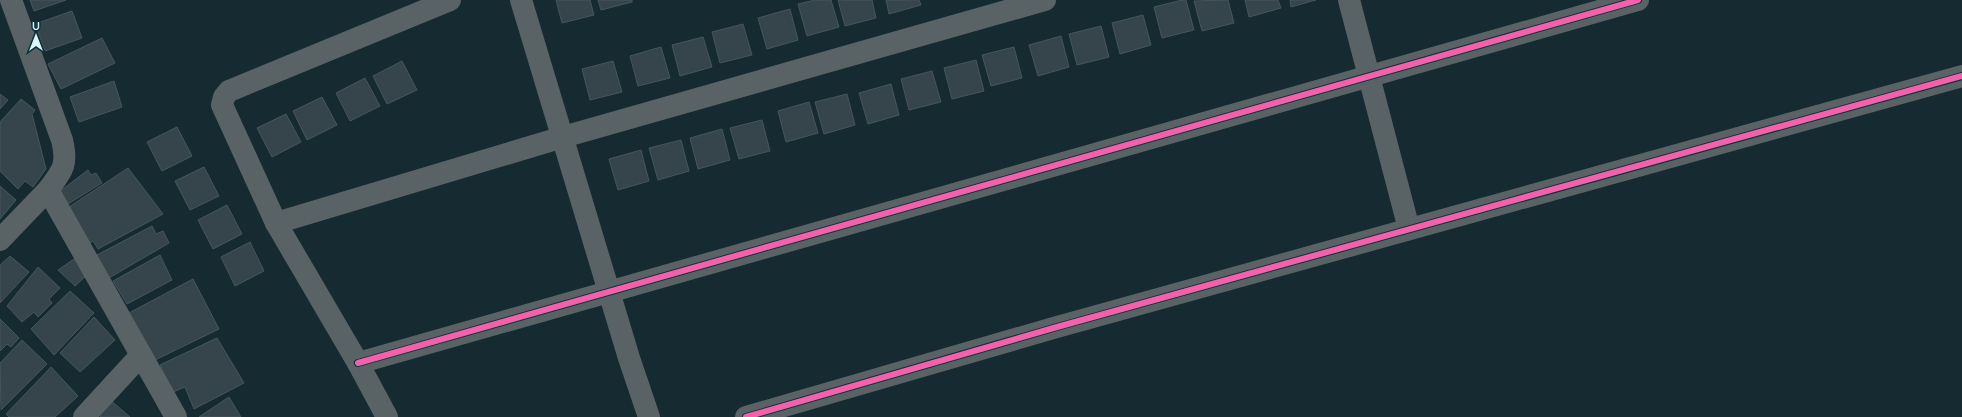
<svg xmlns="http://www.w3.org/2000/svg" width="1962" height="417" viewBox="0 0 1962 417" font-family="Manrope,sans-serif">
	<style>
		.building { fill: #36454c; stroke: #46565c }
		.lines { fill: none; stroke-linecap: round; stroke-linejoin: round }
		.street { stroke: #596366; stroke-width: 22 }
		.cycleway-casing { stroke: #09323d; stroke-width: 8 }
		.cycleway { stroke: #f560ab; stroke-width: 6 }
	</style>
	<rect width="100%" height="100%" fill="#152b31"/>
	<!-- building -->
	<g class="building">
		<path d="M30,0H66L34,11Z"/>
		<path d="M556,0H590L594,15L562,23Z"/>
		<path d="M598,0H632V2L601,10Z"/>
		<path d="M815,0H831L839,27L807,36L798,4Z"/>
		<path d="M838,0H872L876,18L845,26Z"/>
		<path d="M886,0H919L921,5L889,14Z"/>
		<path d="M1182,0H1186L1194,30L1162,38L1154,7Z"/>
		<path d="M1228,0L1234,23L1202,31L1194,1Z"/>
		<path d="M1245,0H1278L1281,8L1249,17Z"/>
		<path d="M1290,0H1316L1291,7Z"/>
		<path d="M790,9L798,40L767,49L758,18Z"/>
		<path d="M72,11L82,38L45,51L35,24Z"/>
		<path d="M1143,15L1151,45L1120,54L1112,23Z"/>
		<path d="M743,24L752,55L720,63L712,32Z"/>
		<path d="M1101,26L1109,57L1077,65L1069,34Z"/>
		<path d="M1061,36L1069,67L1038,76L1029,45Z"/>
		<path d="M703,37L712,67L680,76L672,45Z"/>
		<path d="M102,38L115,63L61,89L48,64Z"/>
		<path d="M661,47L670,78L638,86L630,56Z"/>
		<path d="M1014,47L1022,78L991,86L982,55Z"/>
		<path d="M976,60L984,91L952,99L944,68Z"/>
		<path d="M402,61L417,90L387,104L373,76Z"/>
		<path d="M613,61L622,92L590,100L582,69Z"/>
		<path d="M932,71L941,102L909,110L901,79Z"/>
		<path d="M365,78L380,106L350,121L336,93Z"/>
		<path d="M114,81L122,107L79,122L70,97Z"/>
		<path d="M891,84L899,115L868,124L859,93Z"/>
		<path d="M0,94L8,100L0,109Z"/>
		<path d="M847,94L855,125L824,134L815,102Z"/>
		<path d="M322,97L337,125L307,140L293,111Z"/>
		<path d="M21,99L35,110L32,114L46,169L33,187L25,181L18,189L0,171V122Z"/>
		<path d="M809,102L818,133L786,142L778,111Z"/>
		<path d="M286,114L301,142L272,157L257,128Z"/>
		<path d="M762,120L770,151L739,159L730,128Z"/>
		<path d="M177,127L192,156L162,171L147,142Z"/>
		<path d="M722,129L730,160L698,169L690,138Z"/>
		<path d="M681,140L689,171L658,180L649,148Z"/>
		<path d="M641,150L649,181L618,190L609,159Z"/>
		<path d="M204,167L219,196L190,210L175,181Z"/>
		<path d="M128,168L163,214L98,249L93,241L85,247L66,209Z"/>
		<path d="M88,170L91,175L96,173L102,183L68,204L59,192Z"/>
		<path d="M0,186L16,200L0,219Z"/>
		<path d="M227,205L242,234L213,249L198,220Z"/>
		<path d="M152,226L156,234L163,231L169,243L109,278L95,256Z"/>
		<path d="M250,242L264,271L235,286L221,257Z"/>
		<path d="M160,255L172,280L127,304L113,281Z"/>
		<path d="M10,256L29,272L0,303V265Z"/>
		<path d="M74,259L88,274L75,286L58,270Z"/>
		<path d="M38,267L60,288L49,299L52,303L38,317L34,312L22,322L7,306Z"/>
		<path d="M193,279L219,329L151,362L127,314Z"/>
		<path d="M70,291L94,313L54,355L31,329Z"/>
		<path d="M94,317L115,340L80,372L60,353Z"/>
		<path d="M0,319L19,338L11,347L7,344L0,351Z"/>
		<path d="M217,338L244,383L194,409L185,387L173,392L160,365Z"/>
		<path d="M22,340L47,364L1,410L0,363Z"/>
		<path d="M51,367L78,396L55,417H9L6,414Z"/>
		<path d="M229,397L241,417H199Z"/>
		<path d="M109,399L130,417H101L97,412Z"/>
	</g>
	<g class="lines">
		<!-- street -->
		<g class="street">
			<path d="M11,0L62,140C68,165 63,170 48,190L176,417"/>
			<path d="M521,0L629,358L649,417"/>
			<path d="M1349,0L1409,229"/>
			<path d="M276,223L563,137L1045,0"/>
			<path d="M0,240L48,190"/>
			<path d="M358,363L1638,0"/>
			<path d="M84,417L141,355"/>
			<path d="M387,417L358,363L276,223L222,105L224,97L229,91L450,0"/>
			<path d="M746,417L1057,327L1962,76"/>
		</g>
		<defs>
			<g id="cycleway">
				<path d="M358,363L1638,0"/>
				<path d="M746,417L1057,327L1962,76"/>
			</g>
		</defs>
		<!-- cycleway casing -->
		<use href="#cycleway" class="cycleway-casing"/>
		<!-- cycleway -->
		<use href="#cycleway" class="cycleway"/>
	</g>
	<!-- north arrow -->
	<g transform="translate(36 36)" stroke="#09323d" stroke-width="3" paint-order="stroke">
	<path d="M0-3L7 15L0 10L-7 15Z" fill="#ddf2f9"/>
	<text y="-6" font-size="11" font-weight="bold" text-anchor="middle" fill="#ddf2f9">U</text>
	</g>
</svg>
